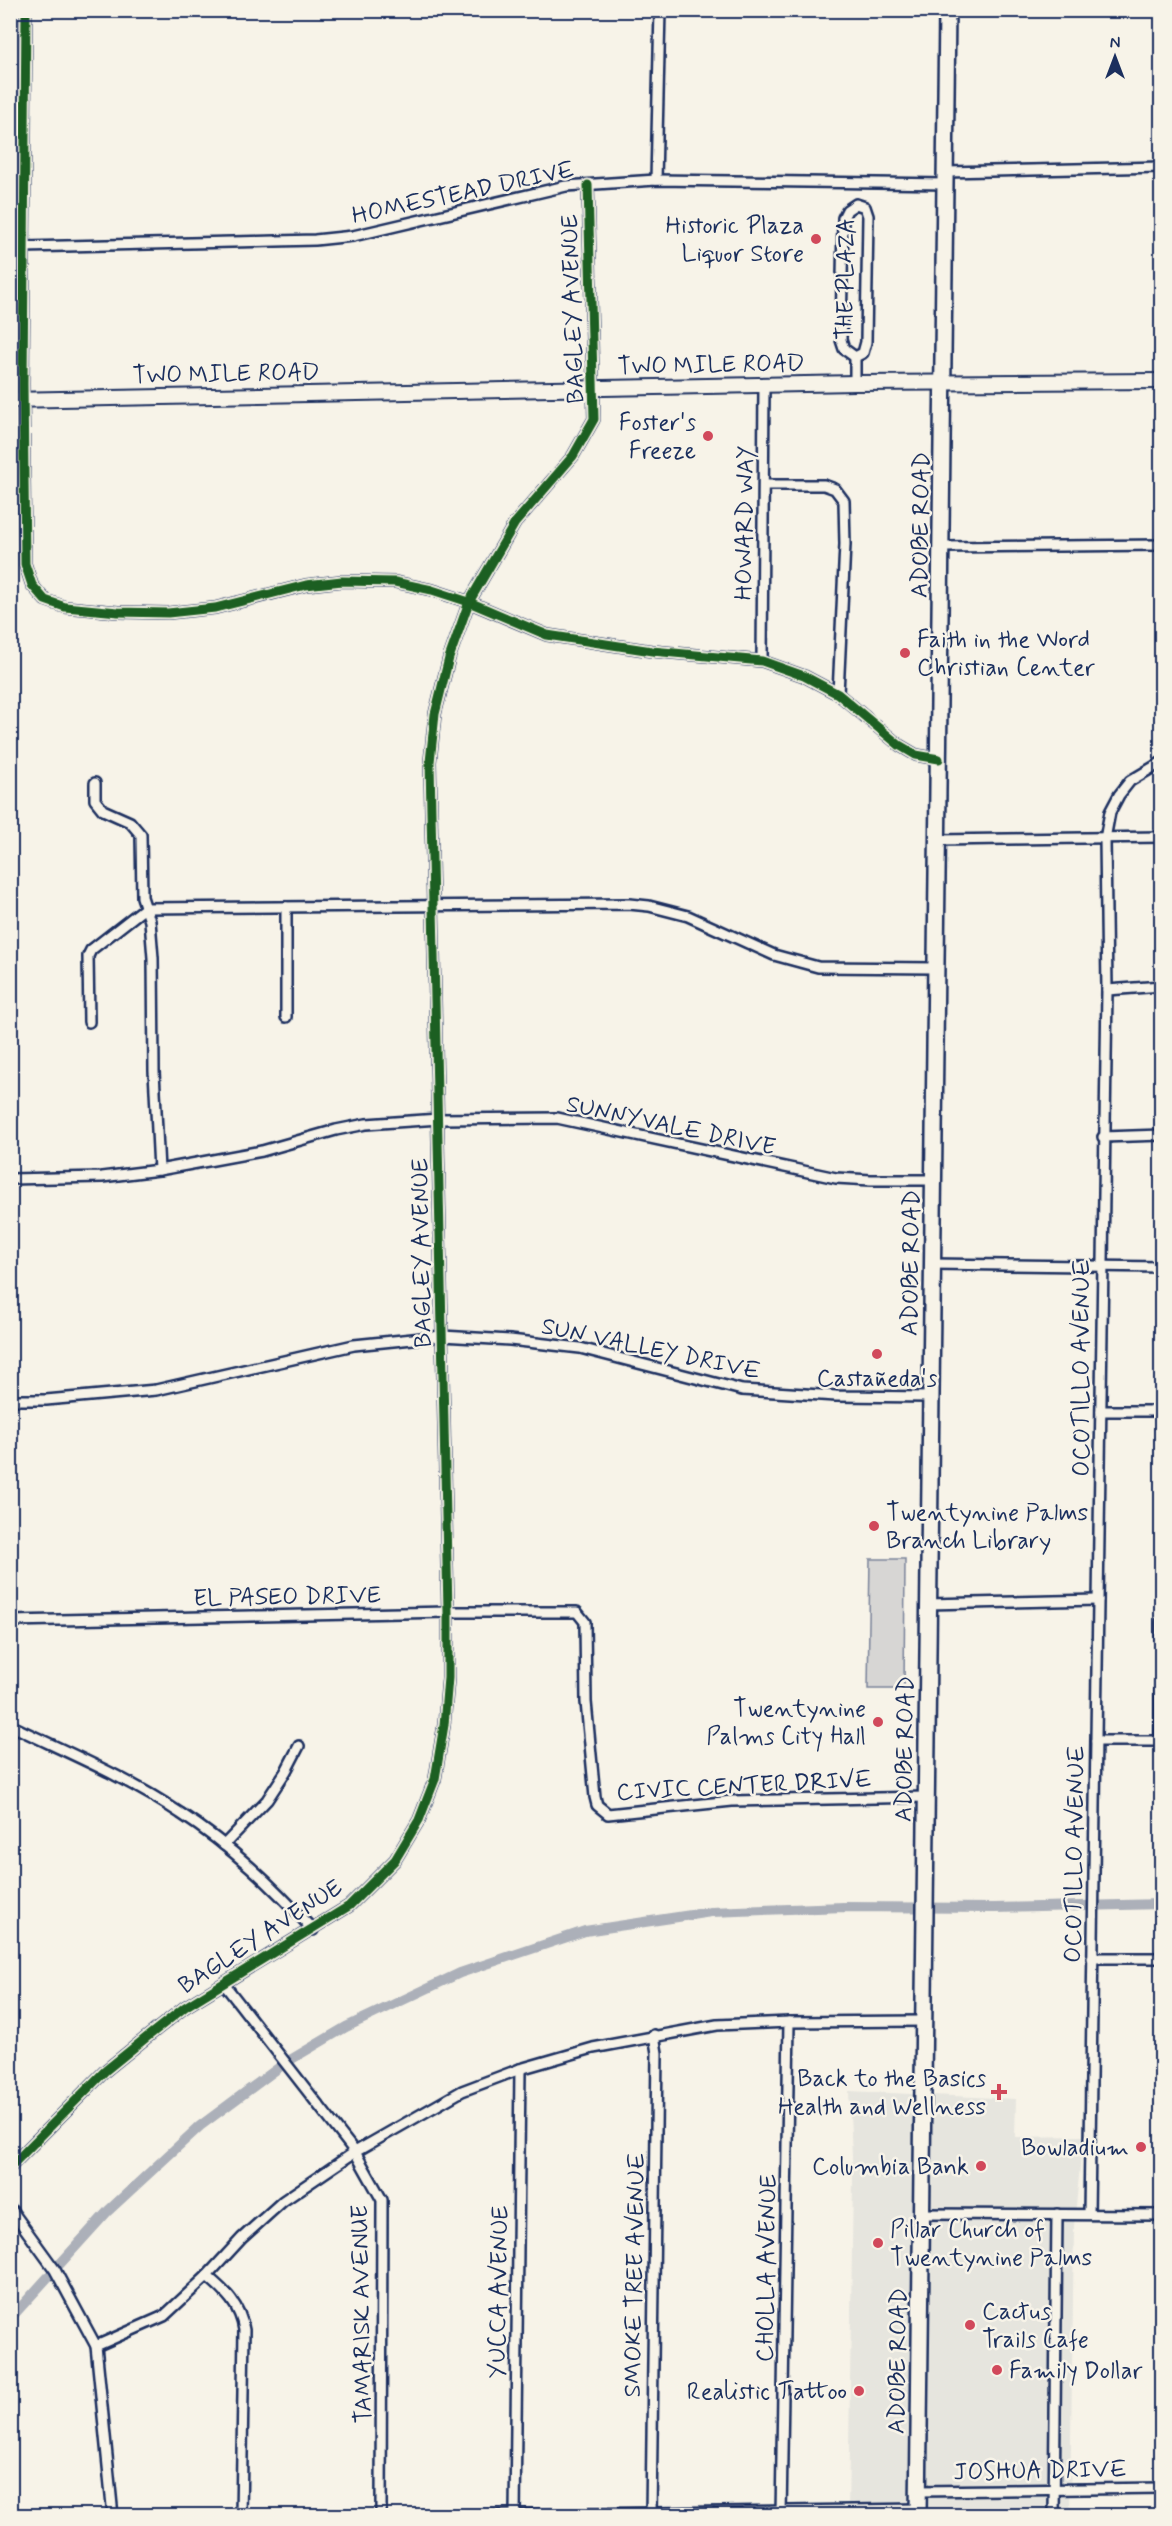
<svg xmlns="http://www.w3.org/2000/svg" width="1172" height="2526" viewBox="0 0 1172 2526" font-family="Mynerve,sans-serif">
	<style>
		.built { fill: #e6e5de }
		.green { fill: #d7d6d4; stroke: #798299; stroke-width: 1.5 }
		.lines { fill: none; stroke-linecap: round; stroke-linejoin: round }
		.canal { stroke: #acb0b9; stroke-width: 10 }
		.street-casing { stroke: #1b2f5e; stroke-width: 14 }
		.secondary-casing { stroke: #1b2f5e; stroke-width: 18 }
		.primary-casing { stroke: #1b2f5e; stroke-width: 20 }
		.street { stroke: #f7f3e8; stroke-width: 9 }
		.secondary { stroke: #f7f3e8; stroke-width: 14 }
		.primary { stroke: #f7f3e8; stroke-width: 15 }
		.cycleway-casing { stroke: #f7f3e8; stroke-width: 13 }
		.cycleway { stroke: #1b5e20; stroke-width: 9 }
		.poi-dot { fill: #d1495b; stroke: #f7f3e8; stroke-width: 2 }
		.labels { text-anchor: middle; stroke-width: 5; stroke-linejoin: round; paint-order: stroke }
		.street-label { font-size: 24px; fill: #1b2f5e; stroke: #f7f3e8 }
		.poi-label { font-size: 24px; fill: #1b2f5e; stroke: #f7f3e8; text-anchor: end }
	</style>
	<rect width="100%" height="100%" fill="#f7f3e8"/>
	<filter id="ink" filterUnits="userSpaceOnUse"><feTurbulence type="fractalNoise" baseFrequency=".0167" numOctaves="2"/><feDisplacementMap in="SourceGraphic" scale="12" xChannelSelector="R" yChannelSelector="G"/><feConvolveMatrix kernelMatrix="1 2 1 2 8 2 1 2 1" color-interpolation-filters="sRGB"/></filter>
	<g filter="url(#ink)">
		<!-- built -->
		<path class="built" d="M849,2091L1016,2099L1015,2137L1083,2136L1074,2226L1070,2515L848,2516L853,2179Z"/>
		<!-- green -->
		<path class="green" d="M870,1559H905L904,1689H868Z"/>
		<g class="lines">
			<!-- canal -->
			<path class="canal" d="M10,2319L108,2211L200,2126L285,2063L346,2027L460,1973L585,1931L711,1912L844,1907L994,1908L1162,1904"/>
			<defs>
				<g id="street">
					<path d="M26,10L23,384L25,564L32,585L45,600L65,607L118,612L168,613L215,608L306,585L342,581L395,582L432,590L469,602L547,635L652,651L762,661L804,676L838,694L899,745L916,755L939,759"/>
					<path d="M946,172L1162,167"/>
					<path d="M656,180L660,10"/>
					<path d="M856,204L865,207L868,216L866,342L863,353L855,357L844,349L841,340L843,218L847,210Z"/>
					<path d="M24,247L315,240L353,236L566,186L656,180L946,184"/>
					<path d="M855,383V357"/>
					<path d="M765,485H824L835,489L844,501L845,544L838,694"/>
					<path d="M942,547L1162,545"/>
					<path d="M762,661L764,385"/>
					<path d="M95,783V800L103,810L130,822L141,835L142,897L150,921L153,958L154,1071L159,1170"/>
					<path d="M938,840L1162,837"/>
					<path d="M286,907V1017"/>
					<path d="M1107,990L1162,986"/>
					<path d="M89,1022L88,956L91,950L145,908L629,904L649,906L688,916L774,955L818,967L936,968"/>
					<path d="M1103,1137L1162,1135"/>
					<path d="M10,1179L102,1177L159,1170L262,1151L336,1130L366,1124L439,1119L557,1118L836,1178L871,1180H933"/>
					<path d="M932,1264L1162,1267"/>
					<path d="M10,1400H46L156,1390L354,1345L442,1336L510,1340L580,1348L742,1390L836,1396L930,1397"/>
					<path d="M1101,1411H1162"/>
					<path d="M928,1604L1098,1600"/>
					<path d="M10,1621L448,1612H577L585,1622L586,1702L595,1797L597,1805L608,1814L732,1801L926,1797"/>
					<path d="M10,1725C68,1753 127,1777 180,1813C231,1846 272,1885 313,1930"/>
					<path d="M1096,1741H1162"/>
					<path d="M1160,1741L1161,1622"/>
					<path d="M224,1845L267,1800L286,1771L299,1746"/>
					<path d="M1092,1958H1162"/>
					<path d="M224,1984L355,2152L382,2200L381,2516"/>
					<path d="M10,2167L105,2071L147,2037L185,2007L349,1906L395,1860L419,1820L435,1779L444,1725L448,1678V1612L431,812L430,762L435,714L449,658L469,602L515,523L573,456L594,419L588,185"/>
					<path d="M10,2208L55,2270L96,2346L113,2516"/>
					<path d="M921,2214L1162,2215"/>
					<path d="M1089,2214L1107,990L1105,839L1110,812L1119,795L1130,781L1162,762"/>
					<path d="M207,2276C226,2292 240,2305 244,2330L241,2516"/>
					<path d="M96,2346L164,2316L207,2276L242,2238L283,2201L355,2152L462,2091L520,2069L593,2048L717,2025L789,2022L923,2021"/>
					<path d="M918,2491L1162,2488"/>
					<path d="M456,2516L918,2509"/>
					<path d="M515,2516L520,2069"/>
					<path d="M651,2516L657,2053L654,2035"/>
					<path d="M781,2516L789,2022"/>
					<path d="M1054,2516L1057,2214"/>
				</g>
				<path id="secondary" d="M10,400L855,383L1162,381"/>
				<path id="primary" d="M918,2516L947,10"/>
			</defs>
			<!-- street casing -->
			<use href="#street" class="street-casing"/>
			<!-- secondary casing -->
			<use href="#secondary" class="secondary-casing"/>
			<!-- primary casing -->
			<use href="#primary" class="primary-casing"/>
			<!-- street -->
			<use href="#street" class="street"/>
			<!-- secondary -->
			<use href="#secondary" class="secondary"/>
			<!-- primary -->
			<use href="#primary" class="primary"/>
			<defs>
				<g id="cycleway">
					<path d="M26,10L23,384L25,564L32,585L45,600L65,607L118,612L168,613L215,608L306,585L342,581L395,582L432,590L469,602L547,635L652,651L762,661L804,676L838,694L899,745L916,755L939,759"/>
					<path d="M10,2167L105,2071L147,2037L185,2007L349,1906L395,1860L419,1820L435,1779L444,1725L448,1678V1612L431,812L430,762L435,714L449,658L469,602L515,523L573,456L594,419L588,185"/>
				</g>
			</defs>
			<!-- cycleway casing -->
			<use href="#cycleway" class="cycleway-casing"/>
			<!-- cycleway -->
			<use href="#cycleway" class="cycleway"/>
		</g>
	</g>
	<!-- markers -->
	<g class="poi-dot">
		<circle cx="816" cy="239" r="6"/>
		<circle cx="708" cy="436" r="6"/>
		<circle cx="905" cy="653" r="6"/>
		<circle cx="877" cy="1354" r="6"/>
		<circle cx="874" cy="1526" r="6"/>
		<circle cx="878" cy="1722" r="6"/>
		<path d="M996 2083h6v6h6v6h-6v6h-6v-6h-6v-6h6z"/>
		<circle cx="1141" cy="2147" r="6"/>
		<circle cx="981" cy="2166" r="6"/>
		<circle cx="878" cy="2243" r="6"/>
		<circle cx="970" cy="2325" r="6"/>
		<circle cx="997" cy="2370" r="6"/>
		<circle cx="859" cy="2391" r="6"/>
	</g>
	<g class="labels">
		<!-- street labels -->
		<g class="street-label">
			<text transform="translate(463 192) rotate(-12)" y="8">HOMESTEAD DRIVE</text>
			<text transform="translate(845 279) rotate(-89)" y="8">THE PLAZA</text>
			<text transform="translate(572 309) rotate(-92)" y="8">BAGLEY AVENUE</text>
			<text transform="translate(711 364) rotate(-1)" y="8">TWO MILE ROAD</text>
			<text transform="translate(226 373) rotate(-1)" y="8">TWO MILE ROAD</text>
			<text transform="translate(744 523) rotate(-89)" y="8">HOWARD WAY</text>
			<text transform="translate(920 525) rotate(-89)" y="8">ADOBE ROAD</text>
			<text transform="translate(671 1125) rotate(12)" y="8">SUNNYVALE DRIVE</text>
			<text transform="translate(421 1253) rotate(-91)" y="8">BAGLEY AVENUE</text>
			<text transform="translate(910 1263) rotate(-89)" y="8">ADOBE ROAD</text>
			<text transform="translate(651 1348) rotate(12)" y="8">SUN VALLEY DRIVE</text>
			<text transform="translate(1081 1368) rotate(-90)" y="8">OCOTILLO AVENUE</text>
			<text transform="translate(287 1596) rotate(-1)" y="8">EL PASEO DRIVE</text>
			<text transform="translate(904 1749) rotate(-89)" y="8">ADOBE ROAD</text>
			<text transform="translate(744 1785) rotate(-3)" y="8">CIVIC CENTER DRIVE</text>
			<text transform="translate(1074 1854) rotate(-89)" y="8">OCOTILLO AVENUE</text>
			<text transform="translate(260 1936) rotate(-33)" y="8">BAGLEY AVENUE</text>
			<text transform="translate(766 2268) rotate(-89)" y="8">CHOLLA AVENUE</text>
			<text transform="translate(634 2275) rotate(-89)" y="8">SMOKE TREE AVENUE</text>
			<text transform="translate(498 2292) rotate(-89)" y="8">YUCCA AVENUE</text>
			<text transform="translate(361 2314) rotate(-91)" y="8">TAMARISK AVENUE</text>
			<text transform="translate(897 2361) rotate(-89)" y="8">ADOBE ROAD</text>
			<text transform="translate(1040 2470) rotate(-1)" y="8">JOSHUA DRIVE</text>
		</g>
		<!-- poi labels -->
		<g class="poi-label">
			<text x="804" y="233">Historic Plaza<tspan x="804" dy="28">Liquor Store</tspan></text>
			<text x="696" y="430">Foster's<tspan x="696" dy="28">Freeze</tspan></text>
			<text x="917" y="647" text-anchor="start">Faith in the Word<tspan x="917" dy="28">Christian Center</tspan></text>
			<text x="877" y="1386" text-anchor="middle">Castañeda's</text>
			<text x="886" y="1520" text-anchor="start">Twentynine Palms<tspan x="886" dy="28">Branch Library</tspan></text>
			<text x="866" y="1716">Twentynine<tspan x="866" dy="28">Palms City Hall</tspan></text>
			<text x="986" y="2086">Back to the Basics<tspan x="986" dy="28">Health and Wellness</tspan></text>
			<text x="1129" y="2155">Bowladium</text>
			<text x="969" y="2174">Columbia Bank</text>
			<text x="890" y="2237" text-anchor="start">Pillar Church of<tspan x="890" dy="28">Twentynine Palms</tspan></text>
			<text x="982" y="2319" text-anchor="start">Cactus<tspan x="982" dy="28">Trails Cafe</tspan></text>
			<text x="1009" y="2378" text-anchor="start">Family Dollar</text>
			<text x="847" y="2399">Realistic Tattoo</text>
		</g>
	</g>
	<!-- margin -->
	<rect width="1172" height="2526" fill="none" stroke="#f7f3e8" stroke-width="36"/>
	<rect x="18" y="18" width="1136" height="2490" fill="none" stroke="#1b2f5e" stroke-width="2" filter="url(#ink)"/>
	<!-- north arrow -->
	<g transform="translate(1115 57)" stroke="#f7f3e8" stroke-width="4.5" paint-order="stroke">
	<path d="M0-4.5L10 22L0 15L-10 22Z" fill="#1b2f5e"/>
	<text y="-9" font-size="16" font-weight="bold" text-anchor="middle" fill="#1b2f5e">N</text>
	</g>
</svg>
